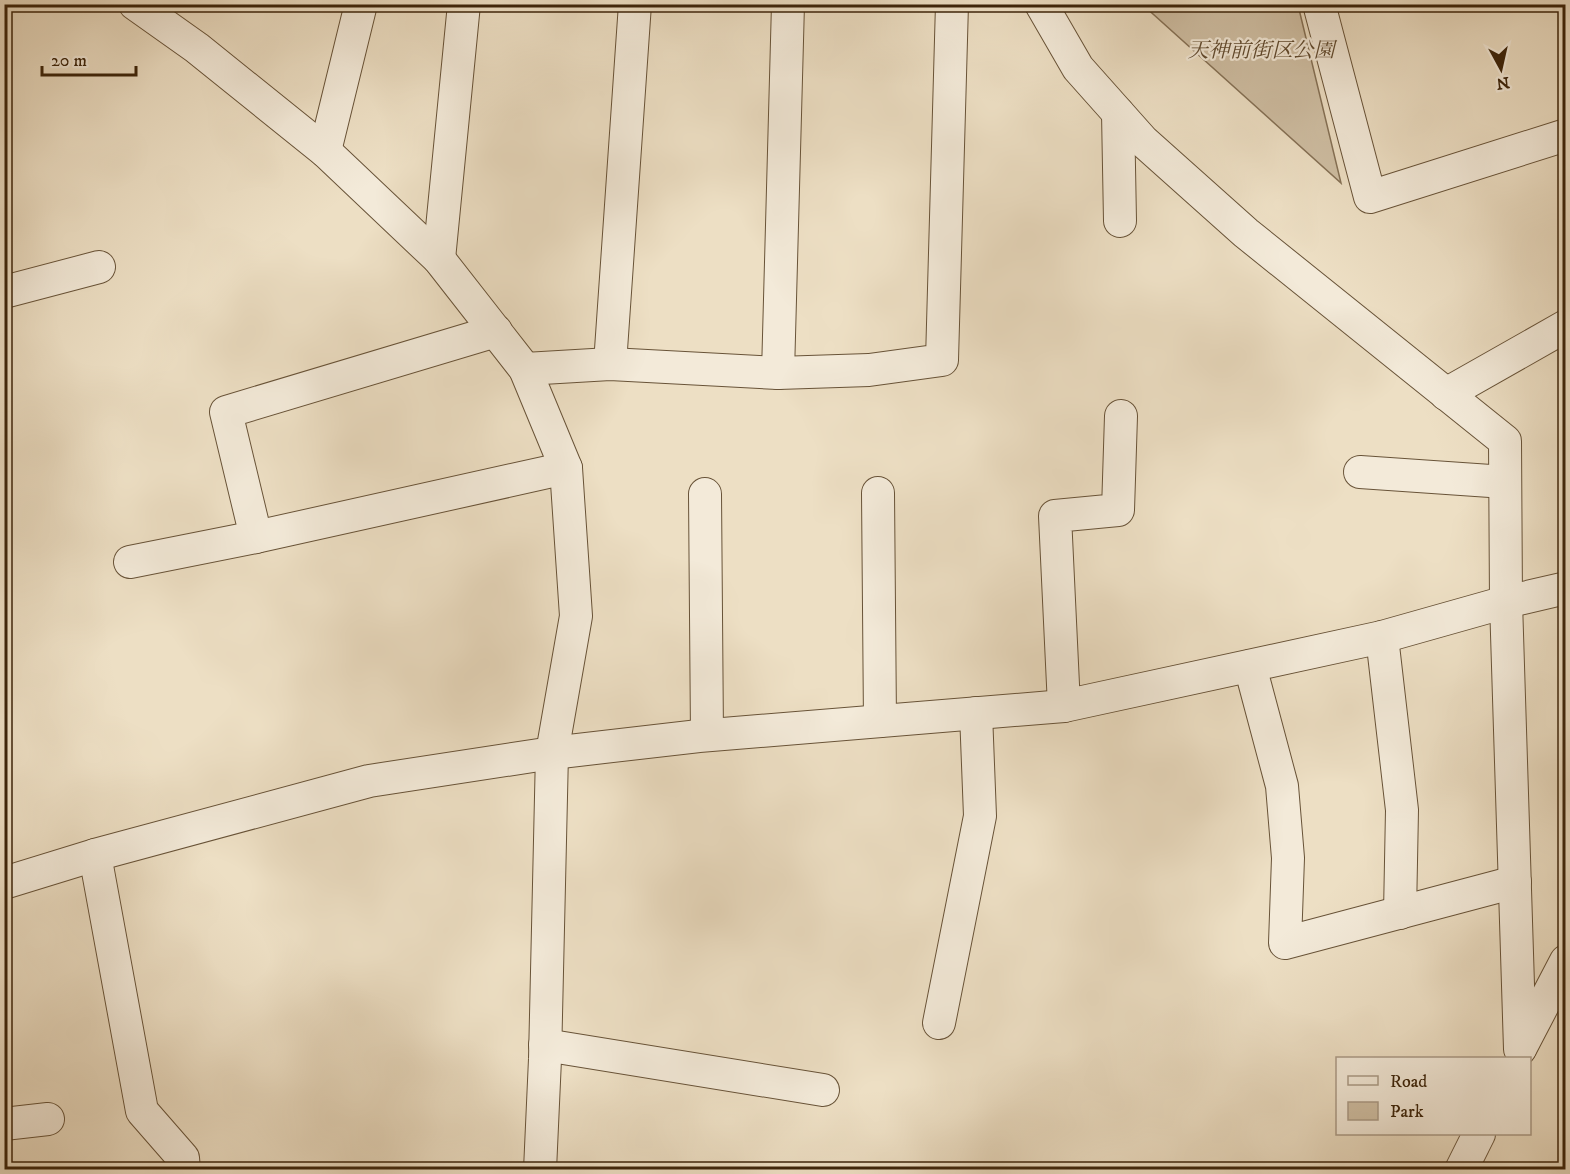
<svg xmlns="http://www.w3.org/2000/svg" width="1570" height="1174" viewBox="0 0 1570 1174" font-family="'IM FELL DW Pica','Noto Serif JP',serif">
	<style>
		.green { fill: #cfbfa4; stroke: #867257; stroke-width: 1.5 }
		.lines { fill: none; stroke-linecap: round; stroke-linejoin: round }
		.minor-casing { stroke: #685338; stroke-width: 34 }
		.minor { stroke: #f3ead9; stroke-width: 32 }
		.labels { text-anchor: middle; stroke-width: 4.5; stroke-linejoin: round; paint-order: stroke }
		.park-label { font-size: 21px; font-style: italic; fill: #614b30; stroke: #f3ead9 }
	</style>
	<rect width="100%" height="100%" fill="#eddfc4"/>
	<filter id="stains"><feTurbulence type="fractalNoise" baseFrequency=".00333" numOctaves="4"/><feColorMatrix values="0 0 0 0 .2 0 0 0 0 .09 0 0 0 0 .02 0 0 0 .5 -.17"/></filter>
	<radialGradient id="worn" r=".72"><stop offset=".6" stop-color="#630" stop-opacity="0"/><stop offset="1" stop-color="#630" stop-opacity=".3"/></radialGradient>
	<!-- green -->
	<path class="green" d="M1143,5H1298L1341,183Z"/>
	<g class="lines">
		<defs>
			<g id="minor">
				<path d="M135,4L197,48L325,151L439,259L525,369L566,468L576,616L552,753L545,1059L540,1170"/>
				<path d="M1041,4L1078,68L1143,141L1246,233L1505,441L1506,602L1520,1049"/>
				<path d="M1319,4L1370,197L1566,135"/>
				<path d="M1118,113L1120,221"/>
				<path d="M325,151L361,4"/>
				<path d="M439,259L464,4"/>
				<path d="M4,292L99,267"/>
				<path d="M610,364L635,4"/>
				<path d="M525,369L610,364L778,373L869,370L942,360L952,4"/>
				<path d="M778,373L788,4"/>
				<path d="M1446,394L1566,326"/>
				<path d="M1360,472L1505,482"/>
				<path d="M878,493L880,721"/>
				<path d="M705,494L707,735"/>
				<path d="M256,537L226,412L496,331"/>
				<path d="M130,562L256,537L566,468"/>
				<path d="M1382,637L1402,810L1400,913"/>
				<path d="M1250,666L1282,786L1288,858L1285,943L1515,882"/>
				<path d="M1064,706L1055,516L1118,510L1121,416"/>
				<path d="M95,855L142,1111L183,1158L184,1170"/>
				<path d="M4,883L95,855L369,781L552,753L699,736L1064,706L1382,637L1506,602L1566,588"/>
				<path d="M939,1023L980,816L976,713"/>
				<path d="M545,1045L823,1090"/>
				<path d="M1521,1047L1566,961"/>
				<path d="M4,1124L48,1119"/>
				<path d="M1461,1170L1479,1134"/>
			</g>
		</defs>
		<!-- minor casing -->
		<use href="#minor" class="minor-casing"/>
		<!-- minor -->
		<use href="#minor" class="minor"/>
	</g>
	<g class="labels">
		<!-- park labels -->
		<g class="park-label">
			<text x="1261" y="57">天神前街区公園</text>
		</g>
	</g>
	<!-- margin -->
	<rect width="1570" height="1174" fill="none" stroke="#eddfc4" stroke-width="24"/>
	<rect x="6" y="6" width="1558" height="1162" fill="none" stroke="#3c240a" stroke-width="3"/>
	<rect x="12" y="12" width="1546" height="1150" fill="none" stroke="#3c240a" stroke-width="1.5"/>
	<!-- legend -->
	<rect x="1336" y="1057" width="195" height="78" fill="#f3ead9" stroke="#aa9b86" stroke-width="1.5"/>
	<rect x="1348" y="1076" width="30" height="9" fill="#f3ead9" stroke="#aa9b86" stroke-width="1.5"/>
	<text x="1390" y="1087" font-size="18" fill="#3c240a">Road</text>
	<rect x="1348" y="1102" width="30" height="18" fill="#cfbfa4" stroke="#aa9b86" stroke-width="1.5"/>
	<text x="1390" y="1117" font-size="18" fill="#3c240a">Park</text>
	<!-- north arrow -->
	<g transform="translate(1501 69) rotate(172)" stroke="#f3ead9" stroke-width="4.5" paint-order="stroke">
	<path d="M0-4.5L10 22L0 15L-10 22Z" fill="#3c240a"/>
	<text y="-9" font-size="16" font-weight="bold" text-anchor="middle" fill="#3c240a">N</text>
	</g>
	<!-- scale -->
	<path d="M42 66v9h94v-9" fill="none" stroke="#3c240a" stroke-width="3"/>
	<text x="51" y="66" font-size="18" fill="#3c240a" stroke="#f3ead9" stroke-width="4.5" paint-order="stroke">20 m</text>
	<rect width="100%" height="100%" filter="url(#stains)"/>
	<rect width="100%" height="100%" fill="url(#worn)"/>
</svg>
